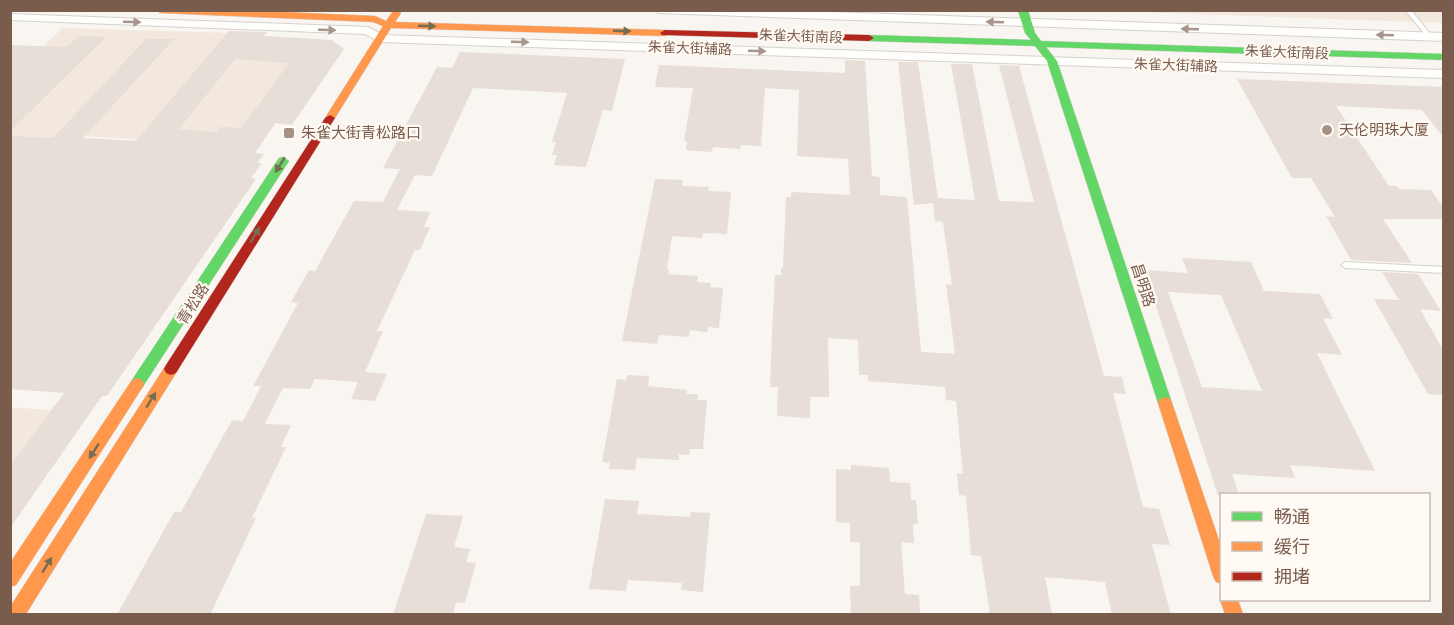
<svg xmlns="http://www.w3.org/2000/svg" width="1454" height="625" viewBox="0 0 1454 625" font-family="Helvetica,'Noto Sans SC',sans-serif">
	<style>
		.residential { fill: #f2e8de }
		.building { fill: #e6ded7; fill-rule: evenodd }
		.lines { fill: none; stroke-linecap: round; stroke-linejoin: round }
		.lane-casing { stroke: #d7d1cb; stroke-width: 2 }
		.street-casing { stroke: #d7d1cb; stroke-width: 2 }
		.fast-casing { stroke: #d9d2cb; stroke-width: 1 }
		.slow-casing { stroke: #d9d2cb; stroke-width: 1 }
		.jam-casing { stroke: #d9d2cb; stroke-width: 1 }
		.lane { fill: #fefefd; fill-rule: evenodd }
		.street { fill: #fefefd; fill-rule: evenodd }
		.fast { fill: #63d668; fill-rule: evenodd }
		.slow { fill: #ff974d; fill-rule: evenodd }
		.jam { fill: #b3261e; fill-rule: evenodd }
		.oneway { fill: #a8958b }
		.oneway2 { fill: #776e51 }
		.poi-dot { fill: #a69286; stroke: #fffaf3; stroke-width: 2 }
		.labels { text-anchor: middle; stroke-width: 4.5; stroke-linejoin: round; paint-order: stroke }
		.far-street-label { font-size: 14px; fill: #7a5c4d; stroke: #fffaf3 }
		.poi-label { font-size: 15px; fill: #7a5c4d; stroke: #fffaf3; text-anchor: start }
		.street-label { font-size: 15px; fill: #7a5c4d; stroke: #fffaf3 }
	</style>
	<rect width="100%" height="100%" fill="#f9f5f0"/>
	<!-- residential -->
	<g class="residential">
		<path d="M1443,10V23L1110,11Z"/>
		<path d="M63,28L261,34L254,44L329,45L259,147L82,136L11,202V76Z"/>
		<path d="M10,407L85,413L10,521Z"/>
	</g>
	<!-- building -->
	<g class="building">
		<path d="M229,31L267,32L264,36L332,40L344,49L292,125L275,123L255,153L264,154L257,163H262L251,178L256,179L107,396H102L10,528V466L64,393L10,389V136L53,138L146,39H174L83,138L136,141ZM235,59L289,63L241,128L220,127L216,132L179,129Z"/>
		<path d="M79,36L106,37L10,131V45L67,47Z"/>
		<path d="M460,52L625,59L612,111L603,110L586,167L554,165L557,155H552L556,142H552L567,93L473,88L432,176L415,175L397,210L430,212L424,227H430L420,250H415L377,331H383L365,372L387,374L375,401L351,399L358,382L315,379L310,389L283,388L265,424L291,425L281,447H286L252,518H256L210,615H117L174,512H181L232,420L243,421L261,386H253L298,303L291,302L309,270L315,271L354,201L383,202L400,169L383,168L437,67L452,68Z"/>
		<path d="M845,60L865,61L872,176L880,177V195L907,197L921,352L955,354L946,284L952,285L943,222L935,221L933,203L914,205L898,62H918L938,198L975,200L951,64H972L999,201L1034,202L999,65L1019,66L1104,376L1122,377L1126,394L1113,393L1143,507L1159,509L1170,545L1152,544L1171,615H1112L1105,582L1045,577L1052,615H990L981,556L971,555L966,496L959,495L957,473L963,474L956,401L946,400L945,387L868,381V375H859L858,340L828,338L829,397H810V418L777,416L778,387H770L772,335L775,275H781V268H783L786,197H791V192L850,195L848,159L797,156L799,90L765,88L761,146L741,145L740,149L713,147L712,152L686,150L687,141H684L693,88L655,87L659,65L845,73Z"/>
		<path d="M1237,79L1443,87V137L1422,110L1336,106L1389,186H1397L1399,189L1431,190L1443,207V219H1383L1412,263L1351,260L1326,216L1335,217L1311,178H1292Z"/>
		<path d="M655,179L683,180L682,186L709,187L708,191L731,192L727,234L703,233L702,238L672,236L667,269H669L668,274L698,276L697,282L711,283L710,287L723,288L719,328L708,327L707,332L690,330L689,337L659,335L657,344L622,341Z"/>
		<path d="M1182,258L1251,262L1264,291L1320,294L1333,319L1323,318L1342,355L1317,353L1375,471L1290,465L1295,478L1232,474L1239,495H1218L1144,270L1188,273ZM1168,292L1221,295L1262,391L1202,387Z"/>
		<path d="M1382,272L1418,274L1441,311L1420,309L1443,350V395L1428,394L1374,299L1399,300Z"/>
		<path d="M627,375L649,376L648,386L687,390V394H698L697,400H707L703,449H690L689,455L679,454V460L637,458L635,470L609,469L610,463L602,462L617,379L626,380Z"/>
		<path d="M851,465L889,468L890,482L910,483L911,500H916L918,524H913L914,543L901,542L905,594L919,595L920,615H851L850,586H860V542H850V523L836,522V469L851,470Z"/>
		<path d="M605,499L639,501L637,514L690,517L691,512L710,513L703,592L681,590L682,583L628,580L626,591L589,589Z"/>
		<path d="M426,514L463,516L454,547L470,549L466,562L476,563L465,603L456,602L453,614L393,615Z"/>
	</g>
	<g class="lines">
		<defs>
			<g id="lane">
				<path d="M1405,10H1411L1432,36V38H1428Z"/>
				<path d="M1345,262L1444,267V273L1345,268L1341,265Z"/>
			</g>
			<g id="street">
				<path d="M653,10H773L1444,33V41L658,13Z"/>
				<path d="M10,14L368,27L383,35L1444,70V78L380,42L365,34L10,20Z"/>
			</g>
			<g id="fast">
				<path d="M1018,10H1028L1035,33L1041,41L1444,54V60L1046,47L1057,61L1172,403L1170,407L1165,409L1160,407L1158,403L1047,61L1035,46L869,41L864,38L869,35L1031,40L1025,33Z"/>
				<path d="M283,157L289,161L142,388L137,390L132,388L130,384L132,380L279,158Z"/>
			</g>
			<g id="slow">
				<path d="M156,10H239L375,16L386,21L393,11L397,10L401,13L395,22L665,30L670,33L665,36L391,28L335,118L330,121L325,118L383,26L373,22L160,13Z"/>
				<path d="M171,363L176,365L178,369L176,373L26,614H10V607L166,365Z"/>
				<path d="M137,378L142,380L144,384L142,388L16,585L10,587V563L132,380Z"/>
				<path d="M1165,397L1170,399L1172,403L1222,549V584L1216,582L1213,576L1158,403L1160,399Z"/>
				<path d="M1222,597V600H1238L1243,614H1225L1220,600Z"/>
			</g>
			<g id="jam">
				<path d="M665,30L869,35L874,38L869,41L662,35L660,33Z"/>
				<path d="M330,115L335,118L176,373L171,375L166,373L164,369L166,365L325,118Z"/>
			</g>
		</defs>
		<!-- lane casing -->
		<use href="#lane" class="lane-casing"/>
		<!-- street casing -->
		<use href="#street" class="street-casing"/>
		<!-- fast casing -->
		<use href="#fast" class="fast-casing"/>
		<!-- slow casing -->
		<use href="#slow" class="slow-casing"/>
		<!-- jam casing -->
		<use href="#jam" class="jam-casing"/>
		<!-- lane -->
		<use href="#lane" class="lane"/>
		<!-- street -->
		<use href="#street" class="street"/>
		<!-- fast -->
		<use href="#fast" class="fast"/>
		<!-- slow -->
		<use href="#slow" class="slow"/>
		<!-- jam -->
		<use href="#jam" class="jam"/>
	</g>
	<!-- one-way arrows -->
	<defs><path id="oneway-solid" d="M-6-.8H1V-3.2L6.5 0L1 3.2V.8H-6Z" transform="scale(1.5)"/></defs>
	<g class="oneway">
		<use href="#oneway-solid" transform="translate(132 22) rotate(2)"/>
		<use href="#oneway-solid" transform="translate(995 22) rotate(-178)"/>
		<use href="#oneway-solid" transform="translate(1190 29) rotate(-178)"/>
		<use href="#oneway-solid" transform="translate(327 30) rotate(2)"/>
		<use href="#oneway-solid" transform="translate(1385 35) rotate(-178)"/>
		<use href="#oneway-solid" transform="translate(520 42) rotate(2)"/>
		<use href="#oneway-solid" transform="translate(757 51) rotate(2)"/>
	</g>
	<g class="oneway2">
		<use href="#oneway-solid" transform="translate(427 26) rotate(2)"/>
		<use href="#oneway-solid" transform="translate(622 31) rotate(2)"/>
		<use href="#oneway-solid" transform="translate(280 165) rotate(123)"/>
		<use href="#oneway-solid" transform="translate(255 235) rotate(-58)"/>
		<use href="#oneway-solid" transform="translate(151 400) rotate(-58)"/>
		<use href="#oneway-solid" transform="translate(94 451) rotate(123)"/>
		<use href="#oneway-solid" transform="translate(47 565) rotate(-58)"/>
	</g>
	<!-- markers -->
	<g class="poi-dot">
		<circle cx="1327" cy="130" r="6"/>
		<rect x="283" y="127" width="12" height="12" rx="3"/>
	</g>
	<g class="labels">
		<!-- far-street labels -->
		<g class="far-street-label">
			<text transform="translate(801 36) rotate(2)" y="5">朱雀大街南段</text>
			<text transform="translate(690 48) rotate(2)" y="5">朱雀大街辅路</text>
			<text transform="translate(1287 52) rotate(2)" y="5">朱雀大街南段</text>
			<text transform="translate(1176 65) rotate(2)" y="5">朱雀大街辅路</text>
		</g>
		<!-- poi labels -->
		<g class="poi-label">
			<text x="1339" y="135">天伦明珠大厦</text>
			<text x="301" y="138">朱雀大街青松路口</text>
		</g>
		<!-- street labels -->
		<g class="street-label">
			<text transform="translate(1143 285) rotate(72)" y="5">昌明路</text>
			<text transform="translate(193 304) rotate(-58)" y="5">青松路</text>
		</g>
	</g>
	<!-- border -->
	<rect width="1454" height="625" fill="none" stroke="#7a5c4d" stroke-width="24"/>
	<!-- legend -->
	<rect x="1220" y="493" width="210" height="108" fill="#fffaf3" stroke="#cabbb1" stroke-width="1.5"/>
	<rect x="1232" y="512" width="30" height="9" fill="#63d668" stroke="#cabbb1" stroke-width="1.5"/>
	<text x="1274" y="523" font-size="18" fill="#7a5c4d">畅通</text>
	<rect x="1232" y="542" width="30" height="9" fill="#ff974d" stroke="#cabbb1" stroke-width="1.5"/>
	<text x="1274" y="553" font-size="18" fill="#7a5c4d">缓行</text>
	<rect x="1232" y="572" width="30" height="9" fill="#b3261e" stroke="#cabbb1" stroke-width="1.5"/>
	<text x="1274" y="583" font-size="18" fill="#7a5c4d">拥堵</text>
</svg>
